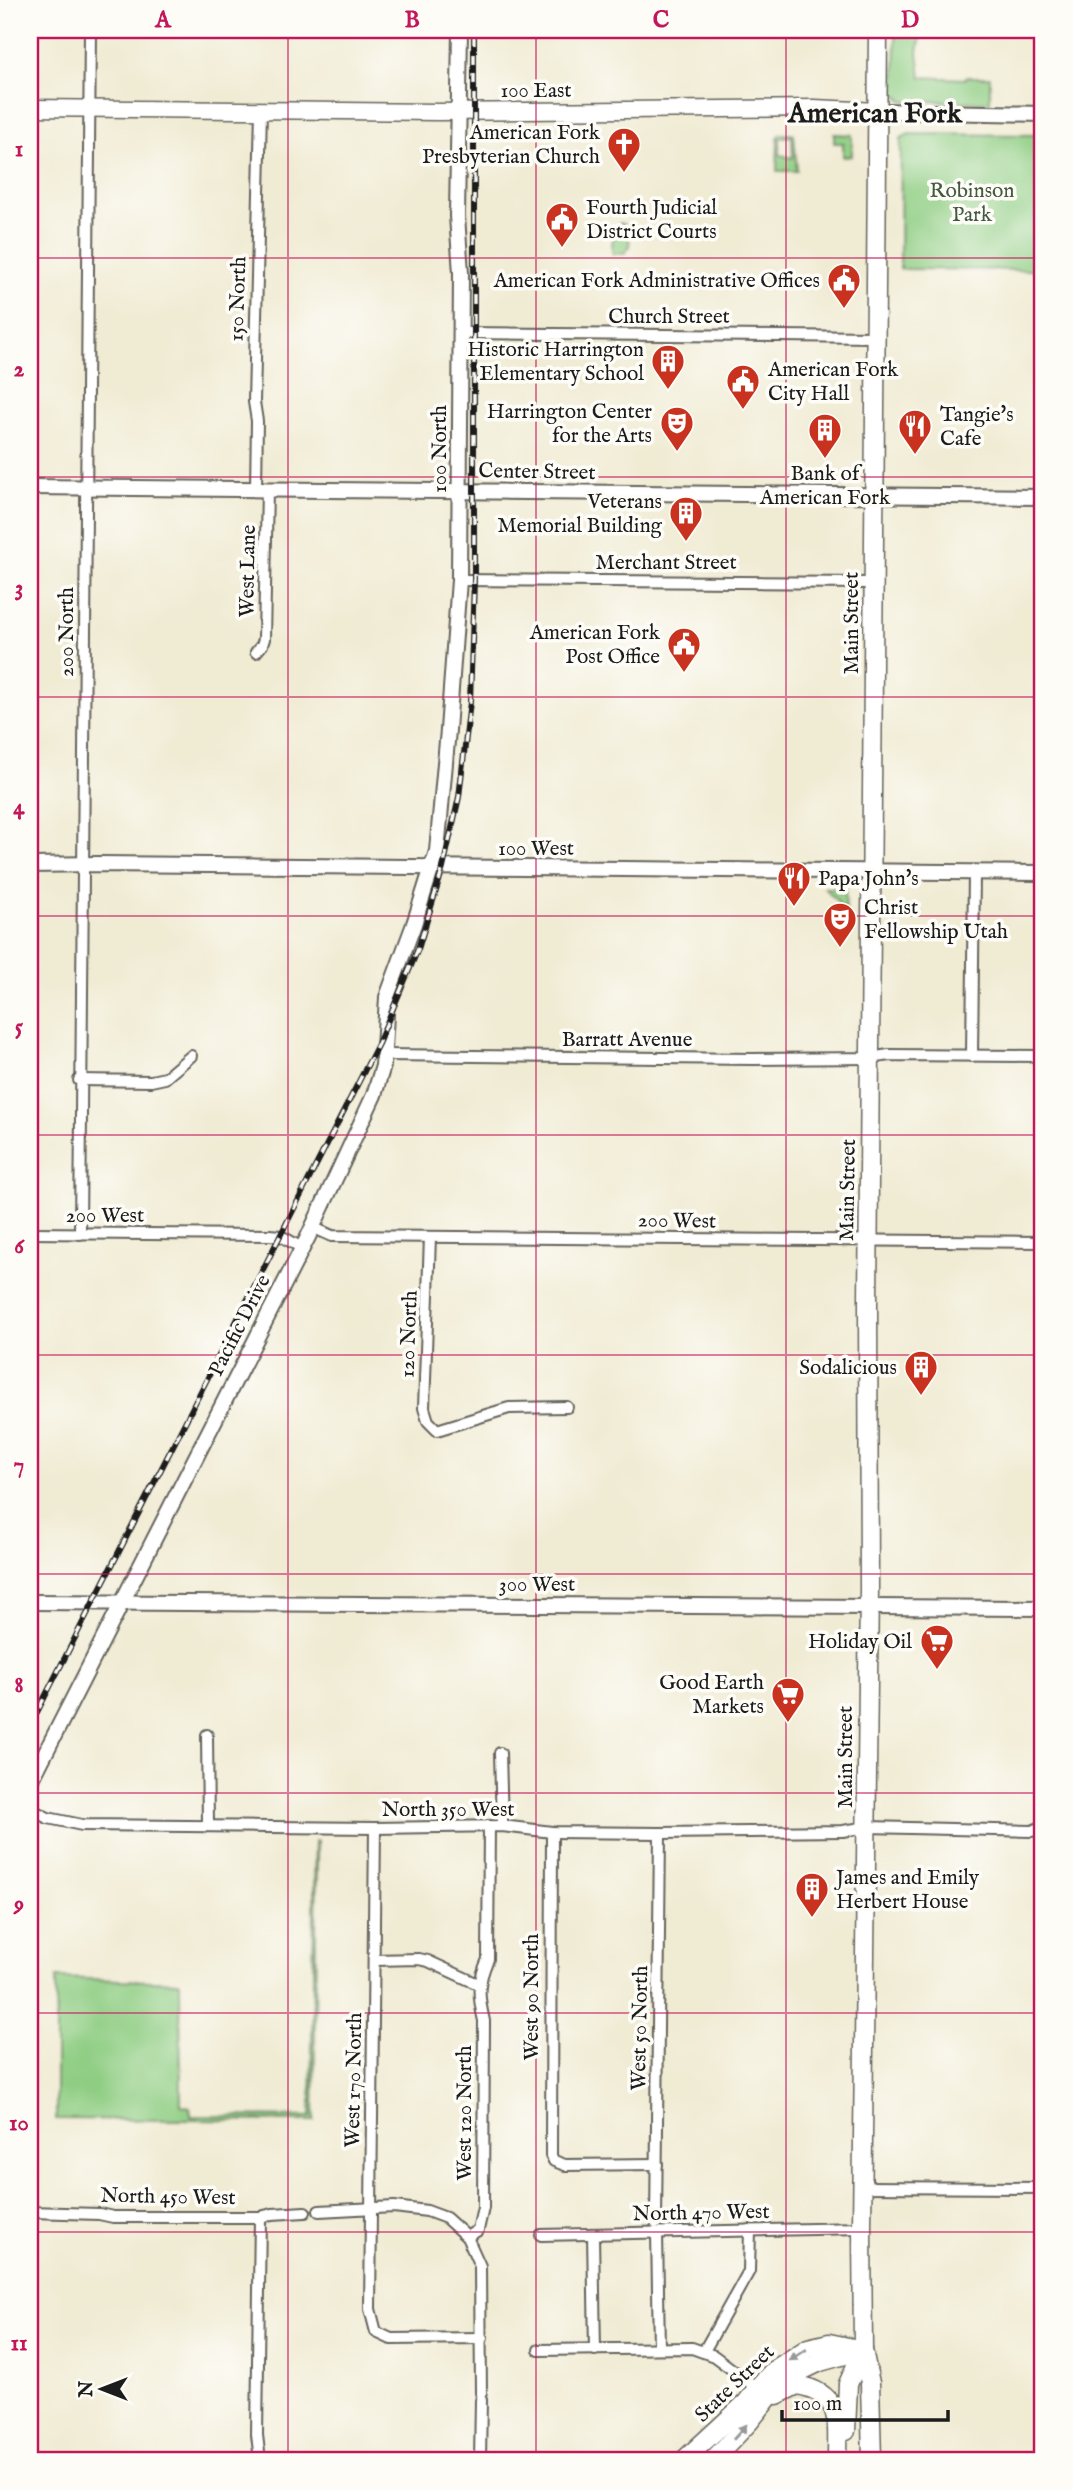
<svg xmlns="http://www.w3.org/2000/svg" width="1073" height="2490" viewBox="0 0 1073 2490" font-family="'IM FELL English',serif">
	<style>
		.green { fill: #8fcd83; stroke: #567450; stroke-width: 2 }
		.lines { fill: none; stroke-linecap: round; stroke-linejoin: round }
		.minor-casing { stroke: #66645c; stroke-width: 14 }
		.tertiary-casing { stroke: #66645c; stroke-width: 18 }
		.secondary-casing { stroke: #66645c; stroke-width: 19 }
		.primary-casing { stroke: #66645c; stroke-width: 21 }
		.minor { stroke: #fff; stroke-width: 10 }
		.tertiary { stroke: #fff; stroke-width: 14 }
		.secondary { stroke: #fff; stroke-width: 16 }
		.primary { stroke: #fff; stroke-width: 18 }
		.rail-casing { stroke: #1c1c1c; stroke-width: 6 }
		.rail { stroke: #fdfcf7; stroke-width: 3.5; stroke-dasharray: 10; stroke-linecap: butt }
		.oneway { fill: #999 }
		.grid { fill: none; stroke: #c2185b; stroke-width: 2; stroke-opacity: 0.55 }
		.labels { text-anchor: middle; stroke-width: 7; stroke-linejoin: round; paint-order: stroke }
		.street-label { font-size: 21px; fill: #1c1c1c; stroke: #fdfcf7 }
		.poi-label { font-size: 21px; fill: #1c1c1c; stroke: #fdfcf7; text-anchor: end }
		.park-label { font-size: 21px; fill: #445a40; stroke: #fdfcf7 }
		.district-label { font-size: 28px; font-weight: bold; fill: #1c1c1c; stroke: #fdfcf7 }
		.neatline { fill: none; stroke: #c2185b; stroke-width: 2.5 }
		.grid-label { font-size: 23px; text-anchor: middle; font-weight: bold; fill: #c2185b }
	</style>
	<rect width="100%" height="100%" fill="#fdfcf7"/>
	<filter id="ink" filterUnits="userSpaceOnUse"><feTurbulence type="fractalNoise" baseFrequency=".0143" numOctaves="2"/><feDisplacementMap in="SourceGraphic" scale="14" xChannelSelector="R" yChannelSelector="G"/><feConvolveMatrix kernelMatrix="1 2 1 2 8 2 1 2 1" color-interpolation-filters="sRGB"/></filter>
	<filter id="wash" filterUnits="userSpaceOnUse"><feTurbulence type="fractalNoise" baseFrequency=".00686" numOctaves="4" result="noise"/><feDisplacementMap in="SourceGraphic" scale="28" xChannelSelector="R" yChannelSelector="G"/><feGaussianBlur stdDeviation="1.57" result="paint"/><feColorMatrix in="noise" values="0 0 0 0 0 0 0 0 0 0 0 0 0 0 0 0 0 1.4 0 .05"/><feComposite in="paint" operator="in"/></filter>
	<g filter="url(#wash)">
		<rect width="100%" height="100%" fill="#f0ebd3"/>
		<!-- green -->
		<g class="green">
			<path d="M896,30H922L918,52L921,77L966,79L967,77H990V102L903,101L895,93Z"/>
			<path d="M780,134H791V136L780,138V155L793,158L792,135L794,134L797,171H777L778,137Z"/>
			<path d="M834,134L852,135V156L843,157V143H834Z"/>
			<path d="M909,134L1043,135V270L900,269L901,138Z"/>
			<path d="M620,223L627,226L630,246L624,254H613C610,246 614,230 620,223Z"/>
			<path d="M825,888H845L846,911Z"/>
			<path d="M315,1841H317L314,2121L56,2119V1978L180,1982L181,2105L190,2107L191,2116L311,2117Z"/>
		</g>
	</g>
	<g filter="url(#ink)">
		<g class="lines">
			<defs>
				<g id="minor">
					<path d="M461,333L876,337"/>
					<path d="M256,488L257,421L254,402L261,110"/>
					<path d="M459,580L874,583"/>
					<path d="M256,652L262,645L264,639L267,489"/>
					<path d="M385,1055L753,1059L870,1058L889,1055L1043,1056"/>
					<path d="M972,1056L974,872"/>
					<path d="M79,1080L151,1081L165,1078L191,1056"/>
					<path d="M312,1227L332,1236L1043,1242"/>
					<path d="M30,1233L269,1235L281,1236L302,1248"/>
					<path d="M80,1234L90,30"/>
					<path d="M430,1237L424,1408L428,1421L437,1430L509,1408L567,1407"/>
					<path d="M207,1735L208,1825"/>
					<path d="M500,1753L502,1826"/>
					<path d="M30,1809L48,1818L82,1825L375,1828L502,1826L552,1832L660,1833L843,1831L868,1827L1032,1831L1043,1826"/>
					<path d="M375,1828L370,2309L376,2332L391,2339L482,2338"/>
					<path d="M552,1832L551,2156L554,2161L565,2165L657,2164"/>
					<path d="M374,1960L419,1959L428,1961L480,1985"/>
					<path d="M863,2187L1043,2188"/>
					<path d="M319,2211L394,2207L427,2211L446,2218L467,2237L480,2266L481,2393"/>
					<path d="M30,2212L99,2214L113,2217H260L272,2214L305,2212"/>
					<path d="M656,2223L660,1833"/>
					<path d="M657,2233L659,2348"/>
					<path d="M593,2234L595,2350"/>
					<path d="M541,2235L862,2228"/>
					<path d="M467,2237L478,2230L483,2208L484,2021C478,1995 477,1984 488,1959L489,1826"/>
					<path d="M539,2350L692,2348L714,2356L757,2388"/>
					<path d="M704,2351L749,2271L750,2230"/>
					<path d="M260,2460L257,2435L260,2217"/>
					<path d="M480,2460L481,2400"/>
				</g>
				<g id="tertiary">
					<path d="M878,111L1043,114"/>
					<path d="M30,487L1043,497"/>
					<path d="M30,865L98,864L1043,873"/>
					<path d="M30,1602L1043,1608"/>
					<path d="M30,1783L308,1237L374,1095L383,1066L387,997L414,924L437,851L448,730L459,580L461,273L457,216L460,30"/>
				</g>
				<path id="secondary" d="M30,108L438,112L814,108L878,111"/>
				<g id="primary">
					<path d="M777,2395L797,2385C843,2393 837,2422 837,2460"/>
					<path d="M846,2431L848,2384L863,2350"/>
					<path d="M684,2460L747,2402L757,2388L774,2370L808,2348L829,2343L863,2350"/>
					<path d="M713,2460L750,2421L778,2386L793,2375L820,2362L859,2351"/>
					<path d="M872,2460L870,2383L863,2350L862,2228L869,1588L868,1303L878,30"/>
				</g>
			</defs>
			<!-- minor casing -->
			<use href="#minor" class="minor-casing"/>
			<!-- tertiary casing -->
			<use href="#tertiary" class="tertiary-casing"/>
			<!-- secondary casing -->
			<use href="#secondary" class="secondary-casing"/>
			<!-- primary casing -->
			<use href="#primary" class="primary-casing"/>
			<!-- minor -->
			<use href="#minor" class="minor"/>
			<!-- tertiary -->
			<use href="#tertiary" class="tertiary"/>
			<!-- secondary -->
			<use href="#secondary" class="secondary"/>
			<!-- primary -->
			<use href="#primary" class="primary"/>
			<defs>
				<path id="rail" d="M30,1726L378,1044L418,949L443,868L459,797L470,702L474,580V30"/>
			</defs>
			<!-- rail casing -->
			<use href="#rail" class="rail-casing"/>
			<!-- rail -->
			<use href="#rail" class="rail"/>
		</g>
		<!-- one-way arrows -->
		<defs><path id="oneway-solid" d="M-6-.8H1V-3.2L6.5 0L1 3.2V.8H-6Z" transform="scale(1.75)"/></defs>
		<g class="oneway">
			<use href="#oneway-solid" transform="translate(798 2355) rotate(147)"/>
			<use href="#oneway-solid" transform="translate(740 2432) rotate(-48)"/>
		</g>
	</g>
	<!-- grid -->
	<path class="grid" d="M288,30V2460M536,30V2460M786,30V2460M30,258H1043M30,477H1043M30,697H1043M30,916H1043M30,1135H1043M30,1355H1043M30,1574H1043M30,1793H1043M30,2013H1043M30,2232H1043"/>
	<!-- icons -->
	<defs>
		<symbol id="church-pin" viewBox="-11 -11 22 30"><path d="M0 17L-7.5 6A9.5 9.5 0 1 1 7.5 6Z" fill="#c8321e" stroke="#fdfcf7"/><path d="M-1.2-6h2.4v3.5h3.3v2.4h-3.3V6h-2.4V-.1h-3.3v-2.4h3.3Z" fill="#fff"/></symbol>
		<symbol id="civic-pin" viewBox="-11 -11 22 30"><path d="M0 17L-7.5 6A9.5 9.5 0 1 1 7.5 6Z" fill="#c8321e" stroke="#fdfcf7"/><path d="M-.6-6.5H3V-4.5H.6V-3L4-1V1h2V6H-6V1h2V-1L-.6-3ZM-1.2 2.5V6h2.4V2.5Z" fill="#fff"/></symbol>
		<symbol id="building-pin" viewBox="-11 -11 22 30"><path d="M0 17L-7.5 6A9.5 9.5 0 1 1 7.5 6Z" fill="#c8321e" stroke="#fdfcf7"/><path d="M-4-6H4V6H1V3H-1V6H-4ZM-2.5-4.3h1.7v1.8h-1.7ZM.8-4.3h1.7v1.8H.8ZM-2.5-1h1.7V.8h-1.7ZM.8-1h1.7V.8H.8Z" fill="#fff"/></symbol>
		<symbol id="theatre-pin" viewBox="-11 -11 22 30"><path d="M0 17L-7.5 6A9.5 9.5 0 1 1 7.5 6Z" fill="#c8321e" stroke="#fdfcf7"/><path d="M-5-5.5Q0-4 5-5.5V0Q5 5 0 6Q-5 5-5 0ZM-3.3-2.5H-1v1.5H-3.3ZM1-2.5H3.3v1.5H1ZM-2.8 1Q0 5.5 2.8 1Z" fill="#fff"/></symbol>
		<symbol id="restaurant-pin" viewBox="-11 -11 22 30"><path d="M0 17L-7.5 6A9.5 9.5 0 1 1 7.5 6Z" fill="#c8321e" stroke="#fdfcf7"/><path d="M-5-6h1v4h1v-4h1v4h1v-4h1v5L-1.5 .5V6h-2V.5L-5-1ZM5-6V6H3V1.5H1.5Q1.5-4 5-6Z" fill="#fff"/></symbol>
		<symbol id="supermarket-pin" viewBox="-11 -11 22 30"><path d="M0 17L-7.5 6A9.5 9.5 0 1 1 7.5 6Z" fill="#c8321e" stroke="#fdfcf7"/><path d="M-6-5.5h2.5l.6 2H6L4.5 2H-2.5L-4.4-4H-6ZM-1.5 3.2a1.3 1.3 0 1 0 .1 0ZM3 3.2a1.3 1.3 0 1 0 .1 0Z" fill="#fff"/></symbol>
	</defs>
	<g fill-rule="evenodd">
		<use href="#church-pin" x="605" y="125" width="38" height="52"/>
		<use href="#civic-pin" x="543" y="200" width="38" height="52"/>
		<use href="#civic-pin" x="825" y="261" width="38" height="52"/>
		<use href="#building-pin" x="649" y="342" width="38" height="52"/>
		<use href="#civic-pin" x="724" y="362" width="38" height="52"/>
		<use href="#theatre-pin" x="658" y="404" width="38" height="52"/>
		<use href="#restaurant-pin" x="896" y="407" width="38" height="52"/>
		<use href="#building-pin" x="806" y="411" width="38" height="52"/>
		<use href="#building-pin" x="667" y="494" width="38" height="52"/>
		<use href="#civic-pin" x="665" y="625" width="38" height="52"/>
		<use href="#restaurant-pin" x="775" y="859" width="38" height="52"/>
		<use href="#theatre-pin" x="821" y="900" width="38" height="52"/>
		<use href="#building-pin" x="902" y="1348" width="38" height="52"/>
		<use href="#supermarket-pin" x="918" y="1622" width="38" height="52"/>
		<use href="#supermarket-pin" x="769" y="1675" width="38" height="52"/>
		<use href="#building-pin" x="793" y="1870" width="38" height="52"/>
	</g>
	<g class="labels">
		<!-- street labels -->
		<g class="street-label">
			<text x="536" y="97">100 East</text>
			<text transform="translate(237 299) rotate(-88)" y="7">150 North</text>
			<text x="669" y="323">Church Street</text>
			<text transform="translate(439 449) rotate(-90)" y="7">100 North</text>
			<text transform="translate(537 471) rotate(1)" y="7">Center Street</text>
			<text x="666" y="569">Merchant Street</text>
			<text transform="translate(247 571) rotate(-89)" y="7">West Lane</text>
			<text transform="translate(851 623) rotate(-90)" y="7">Main Street</text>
			<text transform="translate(66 632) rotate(-90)" y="7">200 North</text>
			<text x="536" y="855">100 West</text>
			<text x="627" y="1046">Barratt Avenue</text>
			<text transform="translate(847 1190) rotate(-89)" y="7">Main Street</text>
			<text x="105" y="1222">200 West</text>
			<text transform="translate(677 1220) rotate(1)" y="7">200 West</text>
			<text transform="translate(239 1325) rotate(-63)" y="7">Pacific Drive</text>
			<text transform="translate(408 1334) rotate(-88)" y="7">120 North</text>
			<text x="537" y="1591">300 West</text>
			<text transform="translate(845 1757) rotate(-90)" y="7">Main Street</text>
			<text x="448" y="1816">North 350 West</text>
			<text transform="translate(531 1997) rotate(-90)" y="7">West 90 North</text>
			<text transform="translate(639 2028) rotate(-89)" y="7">West 50 North</text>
			<text transform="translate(353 2080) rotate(-89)" y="7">West 170 North</text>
			<text transform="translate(464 2113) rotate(-90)" y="7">West 120 North</text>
			<text transform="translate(168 2196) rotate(1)" y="7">North 450 West</text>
			<text transform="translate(701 2212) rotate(-1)" y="7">North 470 West</text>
			<text transform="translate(734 2383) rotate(-44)" y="7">State Street</text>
		</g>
		<!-- poi labels -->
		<g class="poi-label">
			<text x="600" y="139">American Fork<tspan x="600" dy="24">Presbyterian Church</tspan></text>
			<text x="586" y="214" text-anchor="start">Fourth Judicial<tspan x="586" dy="24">District Courts</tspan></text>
			<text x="820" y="287">American Fork Administrative Offices</text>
			<text x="644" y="356">Historic Harrington<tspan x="644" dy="24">Elementary School</tspan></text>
			<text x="768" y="376" text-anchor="start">American Fork<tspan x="768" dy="24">City Hall</tspan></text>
			<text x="652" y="418">Harrington Center<tspan x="652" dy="24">for the Arts</tspan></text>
			<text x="940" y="421" text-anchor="start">Tangie's<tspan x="940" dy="24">Cafe</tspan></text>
			<text x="825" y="480" text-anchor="middle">Bank of<tspan x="825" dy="24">American Fork</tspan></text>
			<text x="662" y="508">Veterans<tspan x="662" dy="24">Memorial Building</tspan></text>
			<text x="660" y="639">American Fork<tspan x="660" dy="24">Post Office</tspan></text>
			<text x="818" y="885" text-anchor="start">Papa John's</text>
			<text x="864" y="914" text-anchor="start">Christ<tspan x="864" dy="24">Fellowship Utah</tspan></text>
			<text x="897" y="1374">Sodalicious</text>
			<text x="912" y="1648">Holiday Oil</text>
			<text x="764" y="1689">Good Earth<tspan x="764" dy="24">Markets</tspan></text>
			<text x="836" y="1884" text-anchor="start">James and Emily<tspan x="836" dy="24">Herbert House</tspan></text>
		</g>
		<!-- park labels -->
		<g class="park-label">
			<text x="972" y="197">Robinson<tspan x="972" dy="24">Park</tspan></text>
		</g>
		<!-- district labels -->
		<g class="district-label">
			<text x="875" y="122">American Fork</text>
		</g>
	</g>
	<!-- margin -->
	<rect width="1073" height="2490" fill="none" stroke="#fdfcf7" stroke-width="77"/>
	<!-- north arrow -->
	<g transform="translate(102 2389) rotate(270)" stroke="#fdfcf7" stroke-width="5" paint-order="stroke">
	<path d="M0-5L12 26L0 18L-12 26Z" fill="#1c1c1c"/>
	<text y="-10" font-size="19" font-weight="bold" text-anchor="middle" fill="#1c1c1c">N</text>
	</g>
	<!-- scale -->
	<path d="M782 2410v10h166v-10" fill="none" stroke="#1c1c1c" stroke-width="3.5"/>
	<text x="793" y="2410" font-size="21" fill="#1c1c1c" stroke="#fdfcf7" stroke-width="5" paint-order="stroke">100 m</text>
	<rect x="38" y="38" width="996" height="2414" class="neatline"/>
	<g class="grid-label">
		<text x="163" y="27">A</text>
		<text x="412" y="27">B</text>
		<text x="661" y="27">C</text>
		<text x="910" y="27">D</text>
		<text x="19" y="156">1</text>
		<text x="19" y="376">2</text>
		<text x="19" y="595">3</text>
		<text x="19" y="814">4</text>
		<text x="19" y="1034">5</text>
		<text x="19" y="1253">6</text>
		<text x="19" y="1472">7</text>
		<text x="19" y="1692">8</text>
		<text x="19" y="1911">9</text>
		<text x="19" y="2130">10</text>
		<text x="19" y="2350">11</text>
	</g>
</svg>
